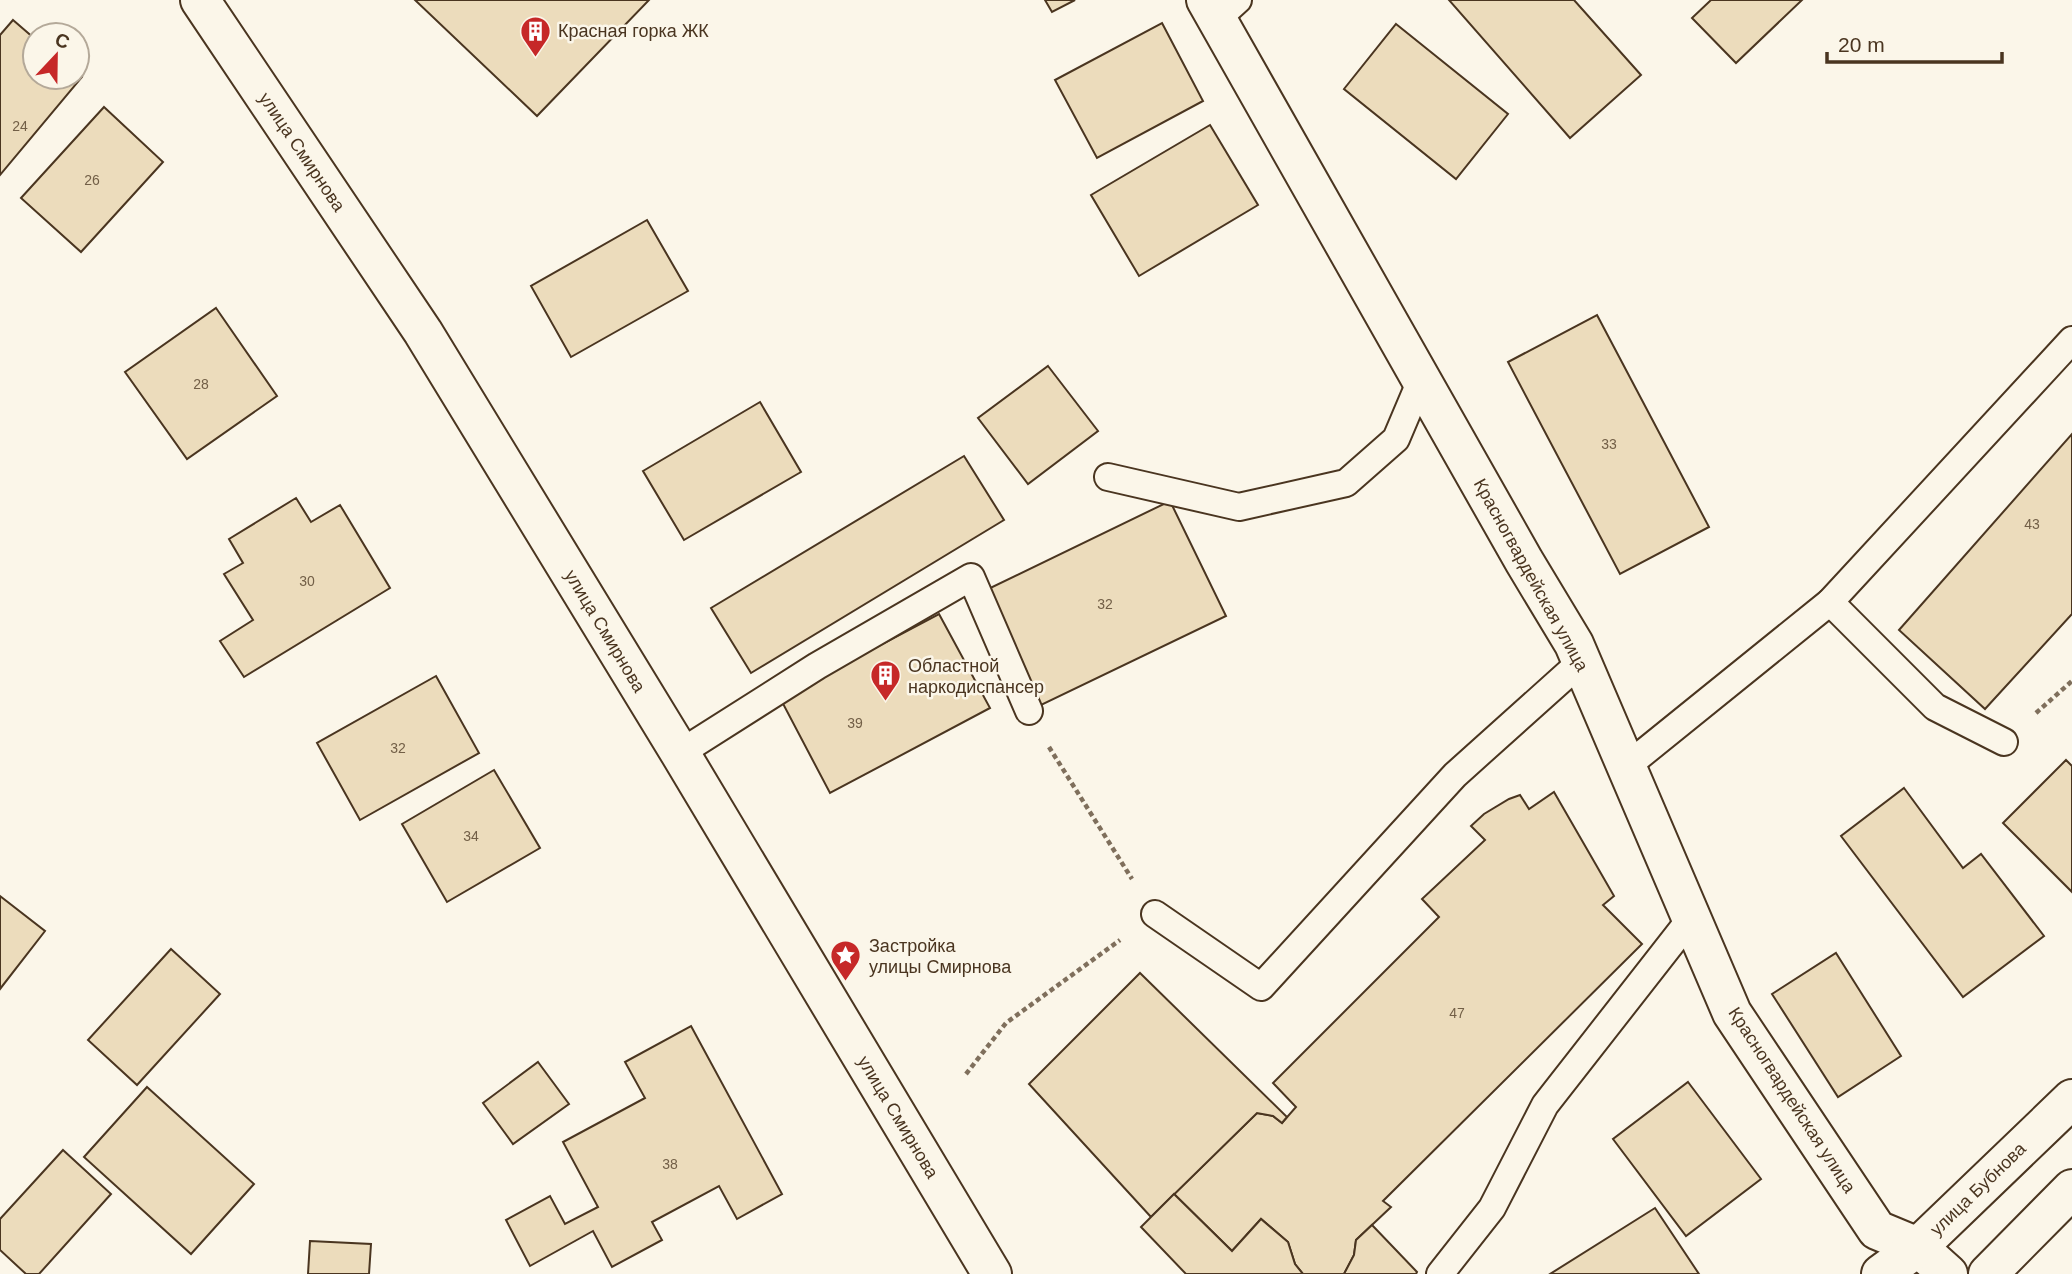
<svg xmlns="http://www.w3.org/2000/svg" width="2072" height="1274" viewBox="0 0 2072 1274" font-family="Arial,sans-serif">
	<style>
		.building { fill: #ecdcbc; stroke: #4a3520; stroke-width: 2 }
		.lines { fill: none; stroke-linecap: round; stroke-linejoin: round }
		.service-casing { stroke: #4a3520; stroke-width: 30 }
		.minor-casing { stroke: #4a3520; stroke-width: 42 }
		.secondary-casing { stroke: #4a3520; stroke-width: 42 }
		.trunk-casing { stroke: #4a3520; stroke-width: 42 }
		.path { stroke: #7f6f5c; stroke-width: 4.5; stroke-dasharray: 5 3.5; stroke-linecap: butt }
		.service { stroke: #fbf6e9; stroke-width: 26 }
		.minor { stroke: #fbf6e9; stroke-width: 38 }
		.secondary { stroke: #fbf6e9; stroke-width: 38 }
		.trunk { stroke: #fbf6e9; stroke-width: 38 }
		.labels { text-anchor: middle; stroke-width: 5; stroke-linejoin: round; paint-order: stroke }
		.number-label { font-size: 14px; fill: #725f47 }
		.poi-label { font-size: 18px; fill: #4a3520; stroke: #fbf6e9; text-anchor: start }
		.street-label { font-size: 18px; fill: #4a3520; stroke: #fbf6e9 }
	</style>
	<rect width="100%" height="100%" fill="#fbf6e9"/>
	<!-- building -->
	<g class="building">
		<path d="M415,0H649L537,116Z"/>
		<path d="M1045,0H1075L1052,12Z"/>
		<path d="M1449,0H1574L1641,75L1570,138Z"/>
		<path d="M1711,0H1802L1736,63L1692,18Z"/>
		<path d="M13,20L35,39V77H77V73L82,77L0,175V35Z"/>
		<path d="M1162,23L1203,101L1097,158L1055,80Z"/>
		<path d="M1396,24L1508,114L1456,179L1344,89Z"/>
		<path d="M104,107L163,162L81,252L21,198Z"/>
		<path d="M1210,125L1258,205L1139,276L1091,195Z"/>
		<path d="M647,220L688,291L571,357L531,286Z"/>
		<path d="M216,308L277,396L187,459L125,372Z"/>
		<path d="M1597,315L1709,527L1620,574L1508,362Z"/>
		<path d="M1048,366L1098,431L1028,484L978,418Z"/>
		<path d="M760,402L801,472L684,540L643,471Z"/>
		<path d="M2072,434V614L1985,709L1899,630Z"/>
		<path d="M964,456L1004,520L751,673L711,608Z"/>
		<path d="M296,498L311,522L340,505L390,588L244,677L220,641L253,620L224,574L243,563L229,539Z"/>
		<path d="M1170,501L1226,616L1039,706L984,591Z"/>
		<path d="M939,614L990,708L830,793L780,698Z"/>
		<path d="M436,676L479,753L360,820L317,743Z"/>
		<path d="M2066,760L2072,766V892L2003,823Z"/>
		<path d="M494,770L540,848L447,902L402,824Z"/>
		<path d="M1904,788L1963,868L1981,854L2044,936L1963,997L1841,836Z"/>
		<path d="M1554,792L1614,896L1603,905L1642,944L1383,1201L1391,1207L1356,1240L1354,1255L1344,1274H1303L1295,1264L1288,1242L1261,1219L1232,1251L1174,1194L1257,1113L1273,1116L1282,1123L1296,1107L1273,1083L1439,917L1422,899L1485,840L1471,826L1484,814L1509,799L1520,795L1529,809Z"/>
		<path d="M0,896L45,931L0,989Z"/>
		<path d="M171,949L220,994L137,1085L88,1040Z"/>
		<path d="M1836,953L1901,1056L1838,1097L1772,994Z"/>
		<path d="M1140,973L1287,1117L1282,1123L1273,1116L1257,1113L1151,1217L1029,1084Z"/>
		<path d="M691,1026L782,1194L737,1219L719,1186L652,1222L662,1240L612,1267L593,1231L530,1266L506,1220L550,1196L565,1224L598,1207L563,1142L645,1098L625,1062Z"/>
		<path d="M538,1062L569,1104L513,1144L483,1103Z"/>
		<path d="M1688,1082L1761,1179L1686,1236L1613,1139Z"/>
		<path d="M147,1087L254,1184L191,1254L84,1157Z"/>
		<path d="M63,1150L111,1194L39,1274H26L0,1250V1219Z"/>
		<path d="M1174,1194L1232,1251L1261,1219L1288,1242L1295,1264L1303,1274H1186L1141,1227Z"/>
		<path d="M1655,1208L1699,1274H1550Z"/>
		<path d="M1372,1225L1417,1272L1416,1274H1344L1354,1255L1356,1240Z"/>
		<path d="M310,1241L371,1244L369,1274H308Z"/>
	</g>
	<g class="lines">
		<defs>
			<g id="service">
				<path d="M1216,20L1238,0"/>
				<path d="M1108,477L1239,507L1346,483L1396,439L1421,380"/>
				<path d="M2004,742L1935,707L1830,602L2072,340"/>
				<path d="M680,753L817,666L971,577L1029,711"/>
				<path d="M1627,766L1830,602"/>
				<path d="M1155,914L1261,987L1455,775L1582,661"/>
				<path d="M1440,1274L1492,1208L1545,1105L1692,917"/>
			</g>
			<path id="minor" d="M1206,0L1524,561L1574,644L1732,1013L1877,1230L1918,1247L1948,1274"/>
			<g id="secondary">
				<path d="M200,0L423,332L680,753L992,1274"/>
				<path d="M1881,1274L1918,1247L2072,1099"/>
			</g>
			<path id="trunk" d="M1988,1274L2072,1189"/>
		</defs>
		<!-- service casing -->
		<use href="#service" class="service-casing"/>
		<!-- minor casing -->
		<use href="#minor" class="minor-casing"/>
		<!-- secondary casing -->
		<use href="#secondary" class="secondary-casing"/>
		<!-- trunk casing -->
		<use href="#trunk" class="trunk-casing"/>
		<!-- path -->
		<g class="path">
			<path d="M2036,713L2072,681"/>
			<path d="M1049,747L1132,879"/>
			<path d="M966,1074L1006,1023L1120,940"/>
		</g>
		<!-- service -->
		<use href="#service" class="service"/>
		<!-- minor -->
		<use href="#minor" class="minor"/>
		<!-- secondary -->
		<use href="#secondary" class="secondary"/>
		<!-- trunk -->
		<use href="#trunk" class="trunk"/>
	</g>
	<!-- icons -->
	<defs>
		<symbol id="building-pin" viewBox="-11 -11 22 30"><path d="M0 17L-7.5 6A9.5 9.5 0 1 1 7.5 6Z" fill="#c62828" stroke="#fbf6e9"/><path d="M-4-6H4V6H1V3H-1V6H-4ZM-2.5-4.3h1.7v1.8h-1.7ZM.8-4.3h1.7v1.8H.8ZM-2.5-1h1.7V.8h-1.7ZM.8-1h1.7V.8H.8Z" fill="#fff"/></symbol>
		<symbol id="sight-pin" viewBox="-11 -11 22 30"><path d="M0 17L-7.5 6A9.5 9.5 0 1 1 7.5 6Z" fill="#c62828" stroke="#fbf6e9"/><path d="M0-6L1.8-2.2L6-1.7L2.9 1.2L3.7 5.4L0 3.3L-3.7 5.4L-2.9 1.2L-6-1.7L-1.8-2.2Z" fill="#fff"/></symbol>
	</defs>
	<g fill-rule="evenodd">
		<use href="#building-pin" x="518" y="14" width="35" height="47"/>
		<use href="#building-pin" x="868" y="658" width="35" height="47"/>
		<use href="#sight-pin" x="828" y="938" width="35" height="47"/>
	</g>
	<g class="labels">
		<!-- number labels -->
		<g class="number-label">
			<text x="20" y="131">24</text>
			<text x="92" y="185">26</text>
			<text x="201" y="389">28</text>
			<text x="1609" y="449">33</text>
			<text x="2032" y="529">43</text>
			<text x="307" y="586">30</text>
			<text x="1105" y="609">32</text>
			<text x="855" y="728">39</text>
			<text x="398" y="753">32</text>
			<text x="471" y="841">34</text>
			<text x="1457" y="1018">47</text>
			<text x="670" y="1169">38</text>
		</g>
		<!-- poi labels -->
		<g class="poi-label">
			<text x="558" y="37">Красная горка ЖК</text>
			<text x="908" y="672">Областной<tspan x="908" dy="21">наркодиспансер</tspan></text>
			<text x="869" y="952">Застройка<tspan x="869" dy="21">улицы Смирнова</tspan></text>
		</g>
		<!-- street labels -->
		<g class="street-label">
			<text transform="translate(302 152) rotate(56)" y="6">улица Смирнова</text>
			<text transform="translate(1531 575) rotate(61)" y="6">Красногвардейская улица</text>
			<text transform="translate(605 631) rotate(59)" y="6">улица Смирнова</text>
			<text transform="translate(1792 1100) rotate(57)" y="6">Красногвардейская улица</text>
			<text transform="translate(898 1117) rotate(59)" y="6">улица Смирнова</text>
			<text transform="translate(1978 1189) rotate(-44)" y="6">улица Бубнова</text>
		</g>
	</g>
	<!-- north arrow -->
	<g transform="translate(56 56) rotate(22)"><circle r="33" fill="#fbf6e9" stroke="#b4a999" stroke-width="2"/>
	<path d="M0-5L12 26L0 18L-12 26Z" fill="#c62828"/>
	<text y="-10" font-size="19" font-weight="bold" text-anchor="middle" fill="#4a3520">С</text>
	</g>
	<!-- scale -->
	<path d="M1827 52v10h175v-10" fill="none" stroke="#4a3520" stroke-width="3.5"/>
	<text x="1838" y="52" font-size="21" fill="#4a3520" stroke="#fbf6e9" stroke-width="5" paint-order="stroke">20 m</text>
</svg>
